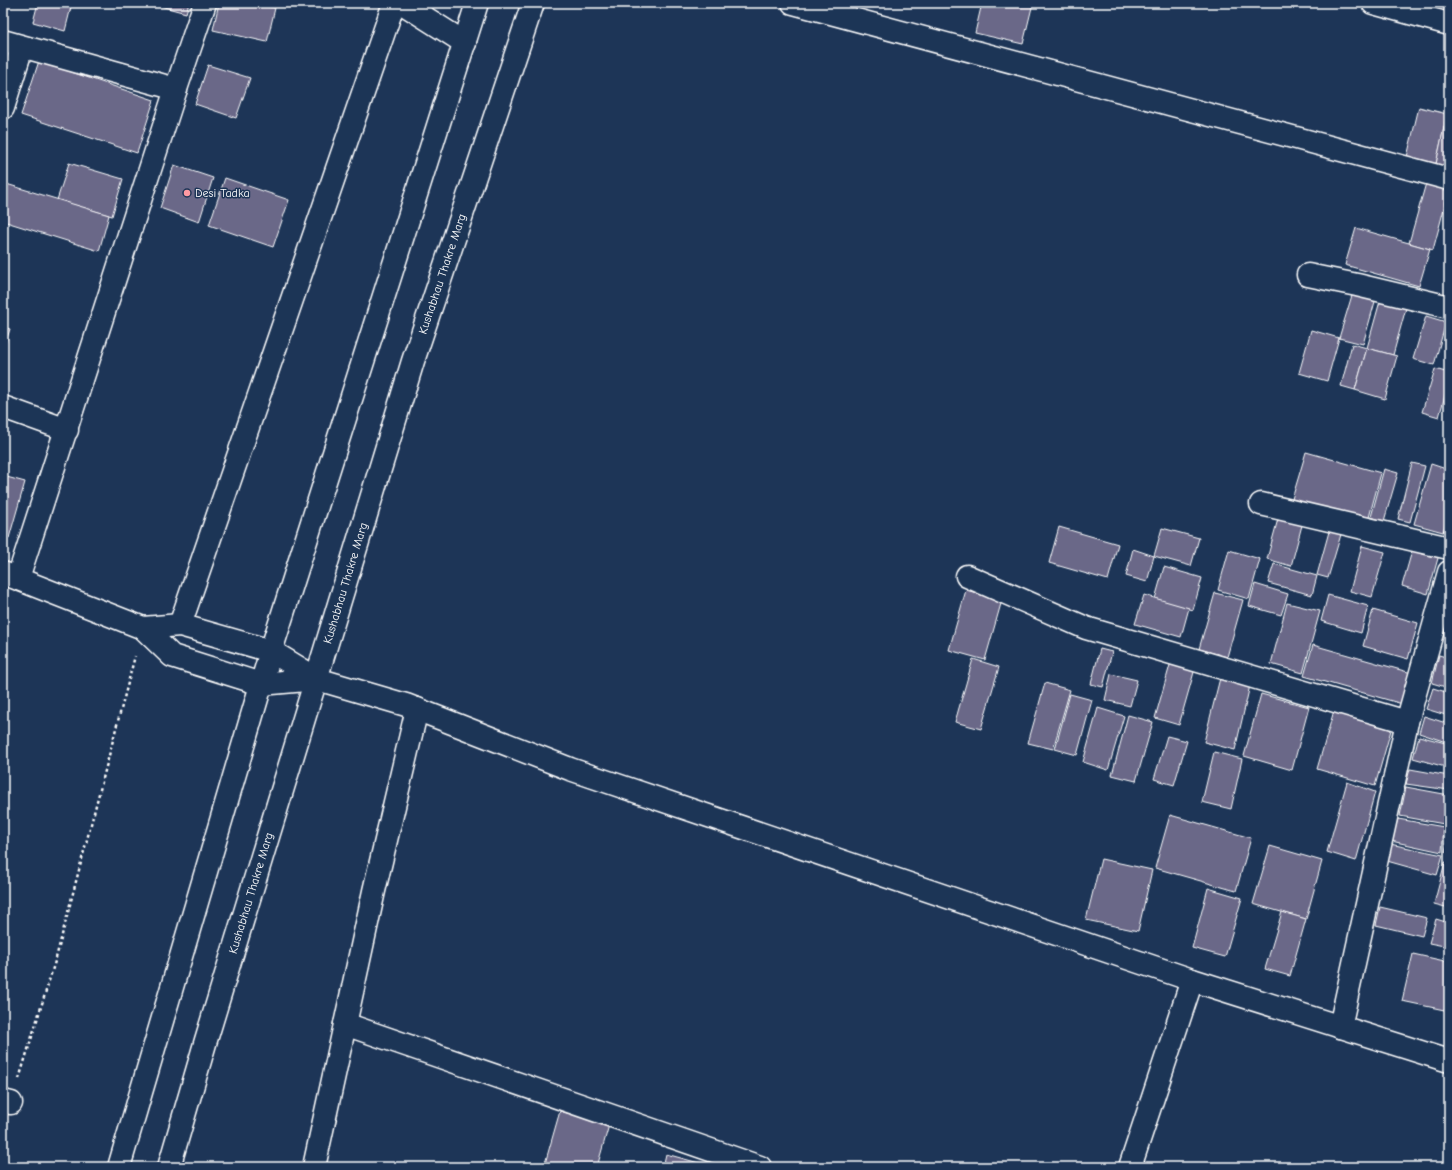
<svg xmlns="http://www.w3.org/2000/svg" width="1452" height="1170" viewBox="0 0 1452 1170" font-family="'Comic Neue',sans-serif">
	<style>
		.building { fill: #6a6788; stroke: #fff }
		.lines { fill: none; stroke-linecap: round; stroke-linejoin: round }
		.minor-casing { stroke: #fff; stroke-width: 25 }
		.tertiary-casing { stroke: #fff; stroke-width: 25 }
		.secondary-casing { stroke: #fff; stroke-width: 25 }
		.path { stroke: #fff; stroke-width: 2.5; stroke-dasharray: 3 3; stroke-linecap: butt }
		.minor { stroke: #1d3557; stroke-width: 22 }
		.tertiary { stroke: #1d3557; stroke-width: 22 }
		.secondary { stroke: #1d3557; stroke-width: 22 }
		.poi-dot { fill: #ff9aa2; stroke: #1d3557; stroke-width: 1.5 }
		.labels { text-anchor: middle; stroke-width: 3; stroke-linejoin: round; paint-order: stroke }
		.poi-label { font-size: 12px; fill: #fff; stroke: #1d3557; text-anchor: start }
		.street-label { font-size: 12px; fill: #fff; stroke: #1d3557 }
	</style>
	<rect width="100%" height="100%" fill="#1d3557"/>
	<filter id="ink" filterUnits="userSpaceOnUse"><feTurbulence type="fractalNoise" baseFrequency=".025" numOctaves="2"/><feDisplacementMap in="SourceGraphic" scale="8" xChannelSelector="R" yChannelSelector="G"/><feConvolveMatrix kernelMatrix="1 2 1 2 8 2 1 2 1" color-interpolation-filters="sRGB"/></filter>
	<g filter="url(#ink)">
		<!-- building -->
		<g class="building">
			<path d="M38,3H72L65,31L33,22Z"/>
			<path d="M149,3H189L186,13Z"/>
			<path d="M219,3H252L275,8L267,42L213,30Z"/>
			<path d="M982,3H1033L1023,44L975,33Z"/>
			<path d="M39,61L154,100L137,153L21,115Z"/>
			<path d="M208,65L250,78L236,118L195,104Z"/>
			<path d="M1419,107L1447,114L1436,164L1407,157Z"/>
			<path d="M1446,118L1449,119V167L1436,164Z"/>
			<path d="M69,163L123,179L112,216L57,200Z"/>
			<path d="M174,165L213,178L199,222L160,208Z"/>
			<path d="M225,178L289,200L273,247L209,225Z"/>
			<path d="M3,183L109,215L99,251L3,221Z"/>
			<path d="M1426,183L1449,190L1433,250L1409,243Z"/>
			<path d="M1356,228L1430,249L1419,286L1345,265Z"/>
			<path d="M1353,292L1376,298L1363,344L1339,338Z"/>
			<path d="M1380,301L1406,308L1393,355L1367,348Z"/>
			<path d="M1426,316L1446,322L1434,365L1413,359Z"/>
			<path d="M3,327L10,329L3,351Z"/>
			<path d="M1311,330L1339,338L1327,381L1299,373Z"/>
			<path d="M1352,344L1367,348L1355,390L1341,386Z"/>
			<path d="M1367,348L1397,356L1385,399L1355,390Z"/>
			<path d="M1435,369L1449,373V381L1439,417L1422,412Z"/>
			<path d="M1306,452L1381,473L1368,521L1292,499Z"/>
			<path d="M1412,463L1425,466L1410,522L1398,519Z"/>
			<path d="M1431,464L1449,470V512L1443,532L1414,524Z"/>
			<path d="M1384,469L1398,473L1384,521L1371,517Z"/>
			<path d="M3,476L25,482L9,538L3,536Z"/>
			<path d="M1281,508L1305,514L1291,566L1267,559Z"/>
			<path d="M1059,527L1118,544L1108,580L1049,563Z"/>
			<path d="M1162,528L1199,538L1191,566L1154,556Z"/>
			<path d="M1330,528L1342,531L1328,578L1317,575Z"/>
			<path d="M1414,544L1440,551L1428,594L1402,586Z"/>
			<path d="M1362,546L1385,552L1372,597L1350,591Z"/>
			<path d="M1133,549L1154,556L1147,582L1126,576Z"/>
			<path d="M1229,550L1260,559L1249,599L1218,590Z"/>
			<path d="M1274,564L1317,576L1312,595L1268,583Z"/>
			<path d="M1164,567L1202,578L1193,610L1155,599Z"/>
			<path d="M1255,584L1288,594L1281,615L1249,606Z"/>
			<path d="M966,590L1002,600L985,660L949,650Z"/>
			<path d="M1215,593L1243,600L1227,657L1199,649Z"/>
			<path d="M1144,595L1189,608L1181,637L1135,624Z"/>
			<path d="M1328,595L1368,606L1361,633L1321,621Z"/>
			<path d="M1287,603L1320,611L1303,673L1271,664Z"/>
			<path d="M1373,610L1418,623L1408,659L1363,646Z"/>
			<path d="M1449,626V643L1444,642Z"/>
			<path d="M1313,645L1415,674L1406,705L1304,676Z"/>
			<path d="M1100,649L1112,652L1103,687L1091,684Z"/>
			<path d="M1439,655L1449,658V688L1432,683Z"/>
			<path d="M1172,658L1196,665L1179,725L1155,718Z"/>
			<path d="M973,659L999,667L981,729L955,722Z"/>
			<path d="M1111,674L1137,680L1130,706L1105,700Z"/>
			<path d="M1221,674L1251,681L1235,750L1204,742Z"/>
			<path d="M1045,683L1070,690L1053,749L1028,743Z"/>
			<path d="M1433,688L1449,693V716L1426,709Z"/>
			<path d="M1070,694L1092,700L1077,755L1055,749Z"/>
			<path d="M1261,694L1309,707L1292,770L1244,756Z"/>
			<path d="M1335,707L1393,723L1375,786L1317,769Z"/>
			<path d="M1098,708L1124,716L1108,770L1083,762Z"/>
			<path d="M1128,715L1153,722L1136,781L1112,775Z"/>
			<path d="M1424,716L1449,724V743L1419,733Z"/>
			<path d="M1167,736L1187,741L1174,785L1154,779Z"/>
			<path d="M1419,736L1449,744V768L1413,758Z"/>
			<path d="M1214,752L1242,759L1231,809L1202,802Z"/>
			<path d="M1410,769L1449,776V790L1406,784Z"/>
			<path d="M1347,782L1375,792L1356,861L1327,852Z"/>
			<path d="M1406,787L1449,795V809L1444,824L1400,816Z"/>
			<path d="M1170,815L1251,838L1236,891L1155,868Z"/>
			<path d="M1398,819L1444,827L1442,852L1391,841Z"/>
			<path d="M1449,827V853L1445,852Z"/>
			<path d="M1390,844L1443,855L1437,875L1387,861Z"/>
			<path d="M1270,846L1322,861L1306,919L1253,904Z"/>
			<path d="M1101,859L1152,870L1138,931L1086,920Z"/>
			<path d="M1445,862L1449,863V908L1434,904Z"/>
			<path d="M1208,888L1242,898L1225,957L1192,948Z"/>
			<path d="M1380,907L1427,918L1422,936L1376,925Z"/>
			<path d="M1282,912L1306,919L1290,976L1265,969Z"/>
			<path d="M1436,919L1449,923V947L1429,943Z"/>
			<path d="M1413,954L1449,962V1011L1402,1001Z"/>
			<path d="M560,1111L609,1125L597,1167H544Z"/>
			<path d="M666,1154L710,1166L709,1167H663Z"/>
		</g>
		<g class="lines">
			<defs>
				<g id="minor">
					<path d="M402,3L465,43"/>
					<path d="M793,3L1449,179"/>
					<path d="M1373,3L1449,24"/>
					<path d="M3,41L176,89"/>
					<path d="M3,108L22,47"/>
					<path d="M1308,275L1357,285L1449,307"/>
					<path d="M3,407L67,430"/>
					<path d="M1261,504L1449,548"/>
					<path d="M967,576L1086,628L1407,722"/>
					<path d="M18,578L176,89L205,3"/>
					<path d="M180,625L394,3"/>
					<path d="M317,679L406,705L570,769L1192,980"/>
					<path d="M345,1024L760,1167"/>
					<path d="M1340,1027L1407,722L1449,572"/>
					<path d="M3,1101L11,1103"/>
					<path d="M314,1167L374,891L417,709"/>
					<path d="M1130,1167L1192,980L1449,1061"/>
				</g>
				<g id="tertiary">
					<path d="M3,573L143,628L172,656L261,684L317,679"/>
					<path d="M143,628L180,625L271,651L317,679"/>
				</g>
				<g id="secondary">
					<path d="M119,1167L271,651L477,3"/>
					<path id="s1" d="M169,1167L206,1040L413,361L533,3"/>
				</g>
			</defs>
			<!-- minor casing -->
			<use href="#minor" class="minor-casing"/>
			<!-- tertiary casing -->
			<use href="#tertiary" class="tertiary-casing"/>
			<!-- secondary casing -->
			<use href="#secondary" class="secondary-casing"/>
			<!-- path -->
			<path class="path" d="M19,1079L56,958L135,656"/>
			<!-- minor -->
			<use href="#minor" class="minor"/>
			<!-- tertiary -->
			<use href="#tertiary" class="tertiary"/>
			<!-- secondary -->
			<use href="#secondary" class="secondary"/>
		</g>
	</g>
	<!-- markers -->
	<circle class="poi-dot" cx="187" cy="193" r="4"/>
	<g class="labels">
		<!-- poi labels -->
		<g class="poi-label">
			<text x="195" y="197">Desi Tadka</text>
		</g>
		<!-- street labels -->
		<g class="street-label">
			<text dy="4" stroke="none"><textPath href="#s1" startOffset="934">Kushabhau Thakre Marg</textPath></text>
			<text dy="4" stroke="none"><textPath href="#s1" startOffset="610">Kushabhau Thakre Marg</textPath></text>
			<text dy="4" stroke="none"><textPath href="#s1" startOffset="286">Kushabhau Thakre Marg</textPath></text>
		</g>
	</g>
	<!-- margin -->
	<rect width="1452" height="1170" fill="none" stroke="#1d3557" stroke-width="16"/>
	<rect x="8" y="8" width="1436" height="1154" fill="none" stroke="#fff" stroke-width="1.5" filter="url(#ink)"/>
</svg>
